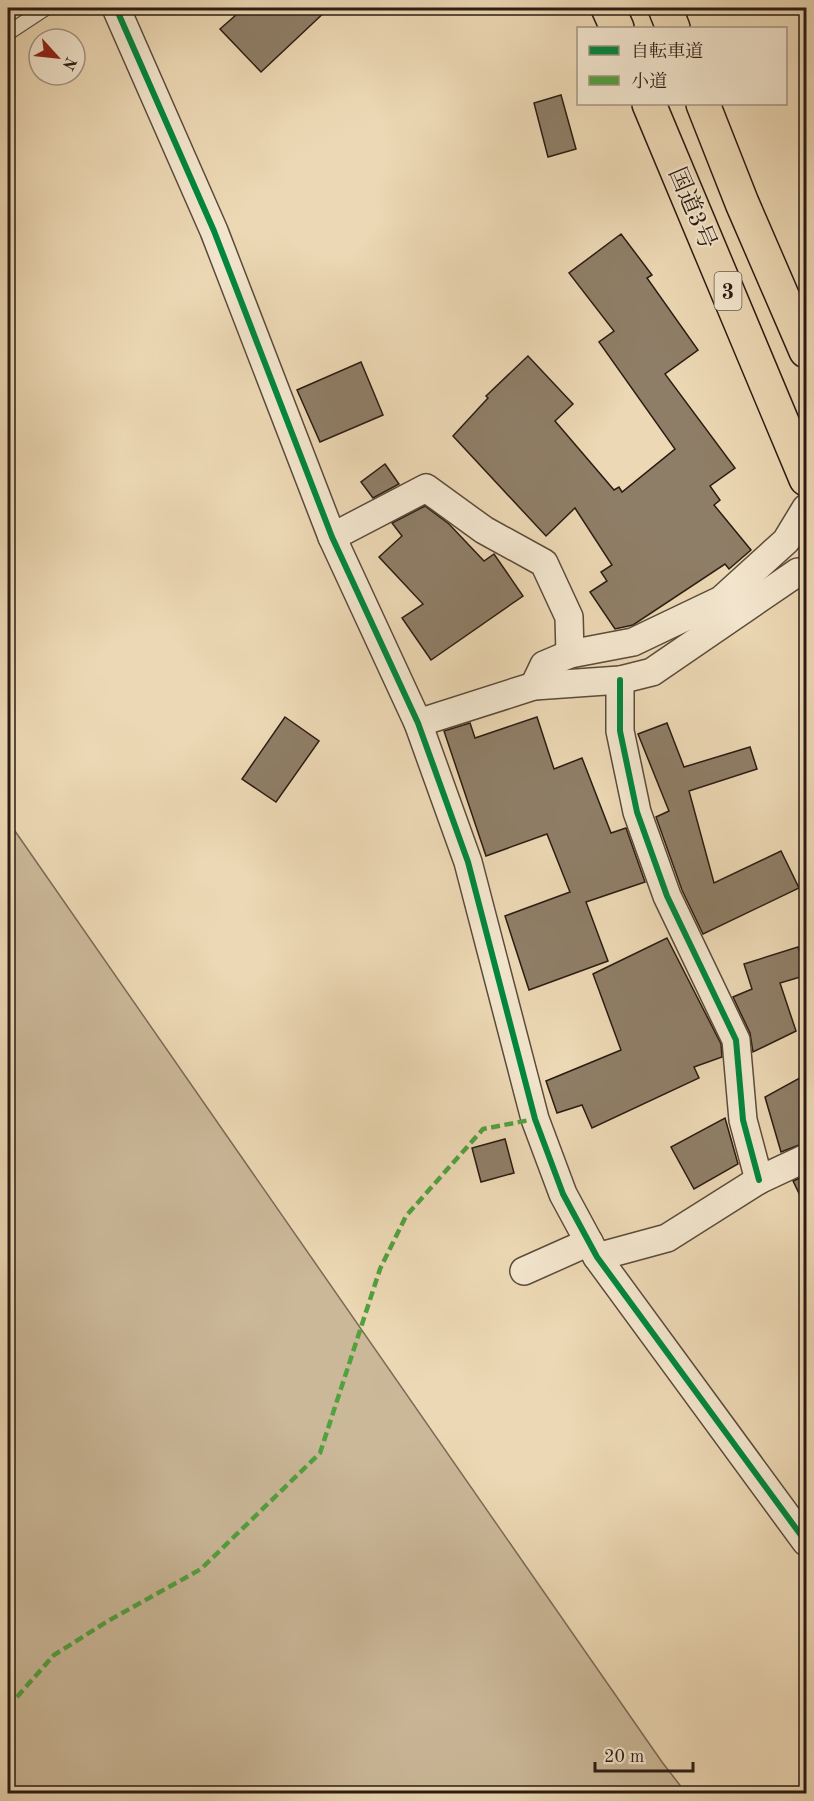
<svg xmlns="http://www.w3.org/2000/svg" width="814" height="1801" viewBox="0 0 814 1801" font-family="'Old Standard TT','Noto Serif JP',serif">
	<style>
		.green { fill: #cbb899; stroke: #7b6a56; stroke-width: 1.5 }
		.building { fill: #8f7e67; stroke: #2b1c13; stroke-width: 1.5 }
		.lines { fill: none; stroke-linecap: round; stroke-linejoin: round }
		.lane-casing { stroke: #5b4b3b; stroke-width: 16 }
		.street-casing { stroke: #5b4b3b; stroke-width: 30 }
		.highway-casing { stroke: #2b1c13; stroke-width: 36 }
		.lane { stroke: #f3e6ce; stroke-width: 14 }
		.street { stroke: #f3e6ce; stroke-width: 27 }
		.highway { stroke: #ecd8b4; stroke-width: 33 }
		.quiet { stroke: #51a13f; stroke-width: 4.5; stroke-dasharray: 9 4.5; stroke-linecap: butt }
		.cycleway-casing { stroke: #f3e6ce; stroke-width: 10 }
		.cycleway { stroke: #00873e; stroke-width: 6 }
		.labels { text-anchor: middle; stroke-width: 4.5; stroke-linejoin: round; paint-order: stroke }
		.shield { fill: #f3e6ce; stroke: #67594b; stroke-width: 1.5 }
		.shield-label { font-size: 22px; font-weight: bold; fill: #2b1c13 }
		.street-label { font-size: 24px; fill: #2b1c13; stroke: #f3e6ce }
	</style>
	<rect width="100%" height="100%" fill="#ecd8b4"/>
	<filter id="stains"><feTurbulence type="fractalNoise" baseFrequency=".00333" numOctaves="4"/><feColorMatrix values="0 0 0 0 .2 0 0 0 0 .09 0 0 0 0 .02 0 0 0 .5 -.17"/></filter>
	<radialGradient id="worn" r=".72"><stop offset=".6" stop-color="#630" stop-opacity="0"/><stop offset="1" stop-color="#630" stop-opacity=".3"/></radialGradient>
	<!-- green -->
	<path class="green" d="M8,821L662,1762L686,1793H8Z"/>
	<!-- building -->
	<g class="building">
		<path d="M244,8H329L261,72L220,29Z"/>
		<path d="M561,95L576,149L548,157L534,103Z"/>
		<path d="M621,234L652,275L647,278L698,350L665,374L735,468L710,486L720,500L714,505L751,550L729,569L725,564L633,625L615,629L590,592L607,581L601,572L612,565L575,508L546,536L453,436L488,398L486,396L528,356L573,404L555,421L614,490L619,487L622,492L675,449L599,342L614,331L569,273Z"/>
		<path d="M361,362L383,415L320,442L297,390Z"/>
		<path d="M385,464L399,484L373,498L361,482Z"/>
		<path d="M425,506L449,524L484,561L494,554L523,596L431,660L402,618L423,604L379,557L402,536L392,523Z"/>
		<path d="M285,717L319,741L276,802L242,779Z"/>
		<path d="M537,717L554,769L582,758L611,833L626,828L645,882L586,902L608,961L529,990L505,916L570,892L547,834L486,856L444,731L470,723L475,738Z"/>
		<path d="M667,723L684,767L750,747L757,769L689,791L714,883L781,851L799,888L703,934L682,890L656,817L669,811L638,734Z"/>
		<path d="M667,938L721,1044L722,1057L694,1067L699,1078L592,1128L582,1105L557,1113L546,1081L621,1050L593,974Z"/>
		<path d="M798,947L807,975L780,983L796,1031L753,1052L750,1033L733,997L752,989L744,964Z"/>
		<path d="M807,1074V1142L781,1152L765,1097Z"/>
		<path d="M725,1118L738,1164L694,1189L671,1147Z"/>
		<path d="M505,1139L514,1173L481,1182L472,1148Z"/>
		<path d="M807,1175V1210L793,1181Z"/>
	</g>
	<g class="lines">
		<defs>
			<path id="lane" d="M8,33L46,8"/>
			<g id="street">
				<path d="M116,8L214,231L332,537L418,723L468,862L535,1119L563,1194L597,1257L806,1542"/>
				<path d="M332,537L426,488L484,530L544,563L569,617L570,654"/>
				<path d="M620,680V731L637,812L667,896L736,1040L743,1120L759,1180"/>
				<path d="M534,686L544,665L570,654L633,642L721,600L786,541L806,508"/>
				<path d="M418,723L534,686L620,680L652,672L798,572"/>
				<path d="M597,1257L667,1238L759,1180L806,1158"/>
				<path d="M524,1271L589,1242"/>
			</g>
			<g id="highway">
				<path d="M608,8L617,28"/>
				<path d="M665,8L673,28"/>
				<path d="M649,104L806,479"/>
				<path d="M703,104L742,203L806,351"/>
			</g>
		</defs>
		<!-- lane casing -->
		<use href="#lane" class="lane-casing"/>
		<!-- street casing -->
		<use href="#street" class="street-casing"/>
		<!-- highway casing -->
		<use href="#highway" class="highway-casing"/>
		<!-- lane -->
		<use href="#lane" class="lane"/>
		<!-- street -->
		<use href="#street" class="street"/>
		<!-- highway -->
		<use href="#highway" class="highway"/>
		<!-- quiet -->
		<path class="quiet" d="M8,1707L54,1655L108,1621L201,1569L320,1453L380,1269L406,1216L483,1129L535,1119"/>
		<defs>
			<g id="cycleway">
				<path d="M116,8L214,231L332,537L418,723L468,862L535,1119L563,1194L597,1257L806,1542"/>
				<path d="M620,680V731L637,812L667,896L736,1040L743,1120L759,1180"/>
			</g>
		</defs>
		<!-- cycleway casing -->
		<use href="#cycleway" class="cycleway-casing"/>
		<!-- cycleway -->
		<use href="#cycleway" class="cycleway"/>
	</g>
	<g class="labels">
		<!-- shield labels -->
		<rect class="shield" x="714.5" y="272" width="27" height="38" rx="4.5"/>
		<g class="shield-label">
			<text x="728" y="299">3</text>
		</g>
		<!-- street labels -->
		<g class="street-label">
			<text transform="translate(693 208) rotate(67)" y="8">国道3号</text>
		</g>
	</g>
	<!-- margin -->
	<rect width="814" height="1801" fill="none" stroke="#ecd8b4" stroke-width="30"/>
	<rect x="9" y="9" width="796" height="1783" fill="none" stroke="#2b1c13" stroke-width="3"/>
	<rect x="15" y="15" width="784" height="1771" fill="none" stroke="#2b1c13" stroke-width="1.5"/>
	<!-- legend -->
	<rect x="577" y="27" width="210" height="78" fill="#f3e6ce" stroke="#a39583" stroke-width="1.5"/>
	<rect x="589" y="46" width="30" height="9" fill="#00873e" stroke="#a39583" stroke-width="1.5"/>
	<text x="631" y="57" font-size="18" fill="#2b1c13">自転車道</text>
	<rect x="589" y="76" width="30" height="9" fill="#51a13f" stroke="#a39583" stroke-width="1.5"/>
	<text x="631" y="87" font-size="18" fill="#2b1c13">小道</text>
	<!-- north arrow -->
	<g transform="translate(57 57) rotate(117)"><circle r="28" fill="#f3e6ce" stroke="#a39583" stroke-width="1.5"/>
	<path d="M0-4.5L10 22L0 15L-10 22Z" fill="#8f2418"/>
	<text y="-9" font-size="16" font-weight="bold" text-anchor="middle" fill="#2b1c13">N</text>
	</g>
	<!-- scale -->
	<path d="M595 1762v9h98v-9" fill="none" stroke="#2b1c13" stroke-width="3"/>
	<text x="604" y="1762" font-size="18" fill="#2b1c13" stroke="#f3e6ce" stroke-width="4.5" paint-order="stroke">20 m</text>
	<rect width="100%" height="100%" filter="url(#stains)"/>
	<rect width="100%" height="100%" fill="url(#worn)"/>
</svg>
